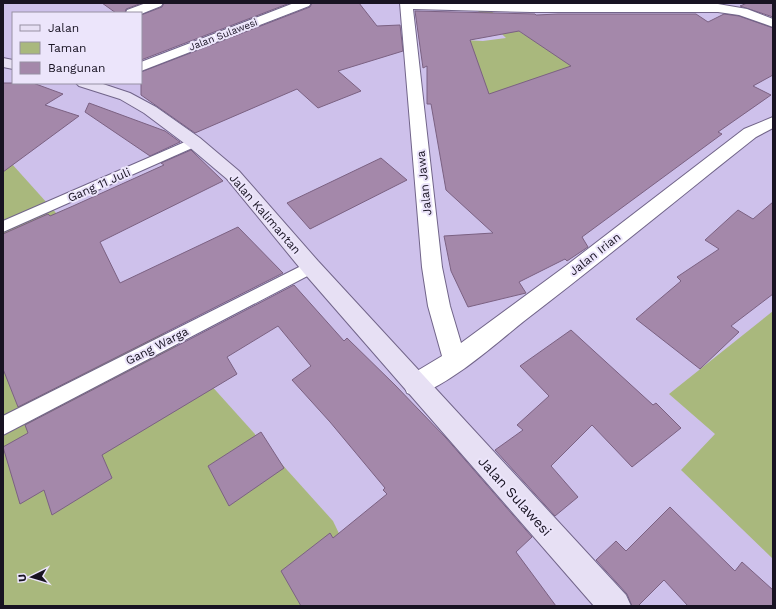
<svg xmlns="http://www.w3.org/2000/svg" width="776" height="609" viewBox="0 0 776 609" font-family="'Work Sans',sans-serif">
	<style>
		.green { fill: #a9b87d }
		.building { fill: #a488aa; stroke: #7b6182; fill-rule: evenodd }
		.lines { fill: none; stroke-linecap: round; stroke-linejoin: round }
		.lane-casing { stroke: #716489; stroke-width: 2 }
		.street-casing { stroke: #716489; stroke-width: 2 }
		.secondary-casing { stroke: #716489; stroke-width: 2 }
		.lane { fill: #fff; fill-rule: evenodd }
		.street { fill: #fff; fill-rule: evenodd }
		.secondary { fill: #e7e0f4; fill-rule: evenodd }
		.labels { text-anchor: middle; stroke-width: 4; stroke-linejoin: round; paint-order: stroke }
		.far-street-label { font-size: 10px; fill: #181322; stroke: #ece5fb }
		.street-label { font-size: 12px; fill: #181322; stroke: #ece5fb }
		.near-street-label { font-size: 14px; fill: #181322; stroke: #ece5fb }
	</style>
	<rect width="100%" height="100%" fill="#cec1eb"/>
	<!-- green -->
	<g class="green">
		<path d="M478,11H491L523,34L581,62L529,94L467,98L460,40L483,41L506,38Z"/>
		<path d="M3,154L333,521L374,606H3Z"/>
		<path d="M773,311V559L681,470L715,434L669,394Z"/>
	</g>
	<!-- building -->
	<g class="building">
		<path d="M102,3H142L126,9L125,13H116Z"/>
		<path d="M164,3H290L141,60V15L162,7Z"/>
		<path d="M312,3H359L377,26L400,25L403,51L338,71L361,91L318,108L297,89L195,133L141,95V72L310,7Z"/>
		<path d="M747,3H773V17L740,6Z"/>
		<path d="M415,11L535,14L536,15L558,14H696L708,22L724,14L739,16L773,28V75L753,86L771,95L718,132L722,134L582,237L588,247L567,261L565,259L519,282L526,293L468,307L451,271L444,236L493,233L446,190L431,104H427V66L423,68ZM519,31L571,66L489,94L470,40Z"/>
		<path d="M3,83H33L63,94L45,105L79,116L3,172Z"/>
		<path d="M89,103L165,131L180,142L150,156L85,112Z"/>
		<path d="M191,150L223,181L100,242L120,283L238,227L283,273L18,407L3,369V234L48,214L50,216L73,206L164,165L161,163Z"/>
		<path d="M381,158L407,180L310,229L287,203Z"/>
		<path d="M773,202V294L731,326L739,332L700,369L636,319L681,281L677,277L719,249L705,240L738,210L753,219Z"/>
		<path d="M294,285L344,341L347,338L395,385L446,438L532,537L516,552L556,606H301L281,571L330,533L333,538L387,494L383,490L385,488L330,422L292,380L311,366L278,326L227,357L237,374L102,455L112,478L52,515L44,490L20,504L3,447L28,433L25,425Z"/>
		<path d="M571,330L653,405L656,403L681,428L632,467L592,425L551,466L578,497L555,516L495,450L523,430L517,425L549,396L520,366Z"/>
		<path d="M261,432L284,468L229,506L208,466Z"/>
		<path d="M670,507L735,571L742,562L773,590V606H688L664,580L638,606H632L627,594L596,560L616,541L626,551Z"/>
	</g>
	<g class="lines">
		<defs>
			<g id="lane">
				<path d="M194,138L199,139L201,142L199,145L3,232V221Z"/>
				<path d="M311,261L317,263L319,267L317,271L3,435V416Z"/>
			</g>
			<g id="street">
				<path d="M146,3H163L161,6L141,14L126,13L127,10Z"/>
				<path d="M294,3H311L309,6L141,71V62Z"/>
				<path d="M400,3L718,4L747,9L773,19V27L739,15L718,12H531L413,9L442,267L450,306L461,343L567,265L744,129L773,117V128L756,137C680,197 605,259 528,318C495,344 454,382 416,396L407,393L404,385L407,377L442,356L428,306L422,267Z"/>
			</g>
			<g id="secondary">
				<path d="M3,58L13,60V69L3,67Z"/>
				<path d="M76,83H100L130,93L156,107L200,138L239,171L318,261L626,595L631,606H594L304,273L227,179L188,146L144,113L120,99L79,86Z"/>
			</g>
		</defs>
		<!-- lane casing -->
		<use href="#lane" class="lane-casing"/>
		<!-- street casing -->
		<use href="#street" class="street-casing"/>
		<!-- secondary casing -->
		<use href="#secondary" class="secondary-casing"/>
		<!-- lane -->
		<use href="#lane" class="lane"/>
		<!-- street -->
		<use href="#street" class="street"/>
		<!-- secondary -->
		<use href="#secondary" class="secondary"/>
	</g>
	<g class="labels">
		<!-- far-street labels -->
		<g class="far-street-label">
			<text transform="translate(223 34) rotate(-21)" y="4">Jalan Sulawesi</text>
		</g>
		<!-- street labels -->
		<g class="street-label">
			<text transform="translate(424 183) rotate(-96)" y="4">Jalan Jawa</text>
			<text transform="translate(99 185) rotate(-24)" y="4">Gang 11 Juli</text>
			<text transform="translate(265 214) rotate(49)" y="4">Jalan Kalimantan</text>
			<text transform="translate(595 254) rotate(-38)" y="4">Jalan Irian</text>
			<text transform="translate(157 346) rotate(-27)" y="4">Gang Warga</text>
		</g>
		<!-- near-street labels -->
		<g class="near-street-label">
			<text transform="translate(515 496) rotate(48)" y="5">Jalan Sulawesi</text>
		</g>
	</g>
	<!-- border -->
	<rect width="776" height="609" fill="none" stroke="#181322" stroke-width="8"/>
	<!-- legend -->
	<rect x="12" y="12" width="130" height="72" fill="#ece5fb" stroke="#9791a4"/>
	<rect x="20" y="25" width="20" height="6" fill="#e7e0f4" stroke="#9791a4"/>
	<text x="48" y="32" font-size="12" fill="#181322">Jalan</text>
	<rect x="20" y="42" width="20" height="12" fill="#a9b87d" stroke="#9791a4"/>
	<text x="48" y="52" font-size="12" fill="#181322">Taman</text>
	<rect x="20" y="62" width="20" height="12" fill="#a488aa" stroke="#9791a4"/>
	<text x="48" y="72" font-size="12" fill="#181322">Bangunan</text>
	<!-- north arrow -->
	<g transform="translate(32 577) rotate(265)" stroke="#ece5fb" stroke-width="3" paint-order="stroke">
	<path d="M0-3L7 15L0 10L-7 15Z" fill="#181322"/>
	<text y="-6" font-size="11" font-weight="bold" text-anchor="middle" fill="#181322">U</text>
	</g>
</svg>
